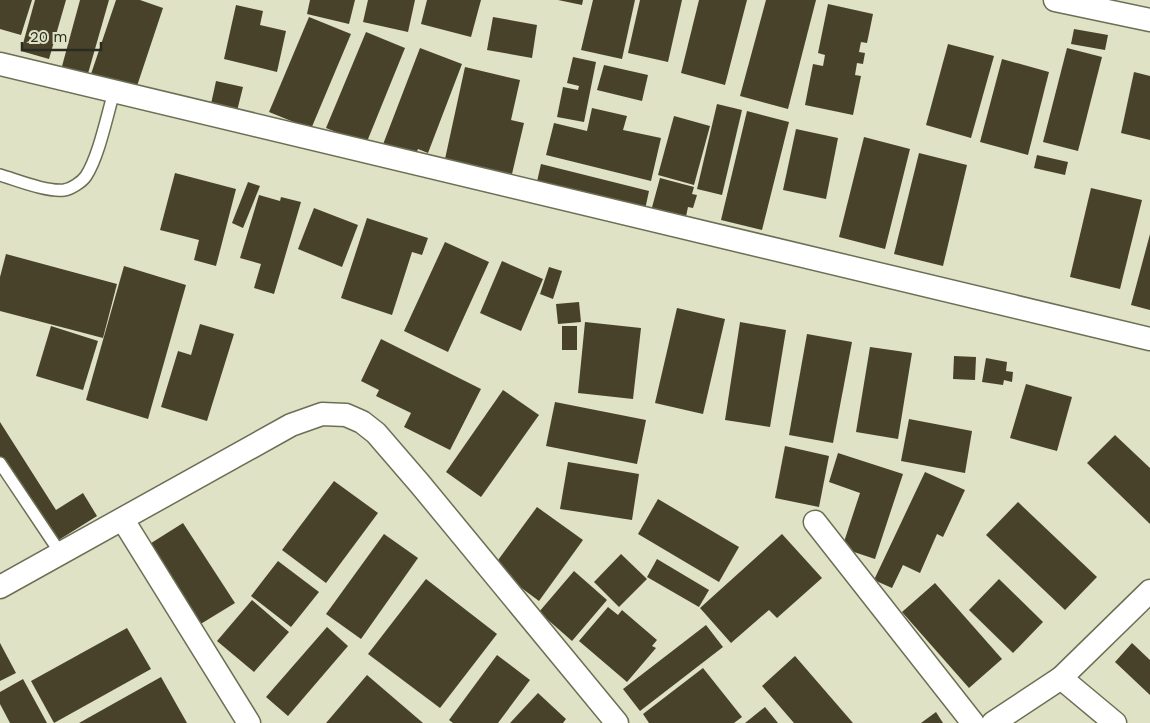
<svg xmlns="http://www.w3.org/2000/svg" width="1150" height="723" viewBox="0 0 1150 723" font-family="'Work Sans',sans-serif">
	<style>
		.building { fill: #49422a }
		.lines { fill: none; stroke-linecap: round; stroke-linejoin: round }
		.lane-casing { stroke: #6c6f55; stroke-width: 14 }
		.street-casing { stroke: #6c6f55; stroke-width: 25 }
		.lane { stroke: #fff; stroke-width: 11 }
		.street { stroke: #fff; stroke-width: 22 }
	</style>
	<rect width="100%" height="100%" fill="#dfe2c5"/>
	<!-- building -->
	<g class="building">
		<path d="M0,0H32L21,35L0,29Z"/>
		<path d="M35,0H66L49,59L21,51Z"/>
		<path d="M80,0H109L87,77L61,70Z"/>
		<path d="M116,0H140L163,8L135,92L90,77Z"/>
		<path d="M310,0H355L349,24L307,14Z"/>
		<path d="M368,0H415L408,32L363,22Z"/>
		<path d="M427,0H481L471,37L421,24Z"/>
		<path d="M558,0H583L582,5Z"/>
		<path d="M593,0H635L622,59L581,50Z"/>
		<path d="M640,0H682L668,62L628,53Z"/>
		<path d="M699,0H747L725,85L681,73Z"/>
		<path d="M766,0H816L788,109L740,96Z"/>
		<path d="M828,4L873,14L867,43L861,42L859,52L865,53L863,64L857,63L855,75L861,76L853,115L805,105L813,64L823,66L825,55L818,53Z"/>
		<path d="M236,5L263,11L260,25L286,31L277,72L224,59Z"/>
		<path d="M309,17L351,34L311,129L269,112Z"/>
		<path d="M493,17L537,25L532,58L487,50Z"/>
		<path d="M1074,29L1108,35L1105,50L1071,44Z"/>
		<path d="M366,32L405,48L366,144L326,128Z"/>
		<path d="M948,44L994,56L971,138L926,125Z"/>
		<path d="M420,48L462,64L428,153L418,149L414,159L382,147Z"/>
		<path d="M1067,48L1102,57L1078,151L1043,142Z"/>
		<path d="M573,57L596,62L584,122L557,117L563,87L578,90L579,86L567,83Z"/>
		<path d="M1002,59L1049,72L1028,155L980,142Z"/>
		<path d="M604,65L648,75L642,101L597,90Z"/>
		<path d="M465,67L520,80L511,120L524,123L512,174L445,159Z"/>
		<path d="M1134,72L1150,76V140L1121,133Z"/>
		<path d="M216,81L243,87L237,111L211,104Z"/>
		<path d="M717,104L742,110L722,195L697,189Z"/>
		<path d="M592,108L627,116L623,130L661,138L651,181L546,155L554,123L587,131Z"/>
		<path d="M747,111L789,122L762,230L721,220Z"/>
		<path d="M674,116L710,126L694,185L658,175Z"/>
		<path d="M796,129L838,138L826,199L783,190Z"/>
		<path d="M864,137L910,149L885,249L839,237Z"/>
		<path d="M919,153L967,165L943,266L894,254Z"/>
		<path d="M1037,155L1068,162L1065,175L1034,168Z"/>
		<path d="M541,164L649,191L644,214L536,186Z"/>
		<path d="M175,173L236,189L216,266L194,260L199,240L160,230Z"/>
		<path d="M660,178L694,187L692,194L697,195L693,208L688,207L685,221L651,211Z"/>
		<path d="M248,182L260,186L243,228L232,223Z"/>
		<path d="M1091,188L1142,200L1120,289L1070,277Z"/>
		<path d="M259,195L280,201L281,197L301,202L274,294L254,288L261,264L240,258Z"/>
		<path d="M314,208L358,225L342,267L298,249Z"/>
		<path d="M367,218L428,238L422,255L412,252L392,315L341,298Z"/>
		<path d="M1150,234V310L1131,305Z"/>
		<path d="M445,242L489,262L448,352L404,331Z"/>
		<path d="M6,254L117,284L103,338L0,311V277Z"/>
		<path d="M502,261L543,279L521,331L480,313Z"/>
		<path d="M124,266L186,285L148,419L86,400Z"/>
		<path d="M549,267L562,271L553,299L540,294Z"/>
		<path d="M579,302L581,322L558,324L556,304Z"/>
		<path d="M677,308L725,319L703,414L655,403Z"/>
		<path d="M585,322L641,328L633,399L578,393Z"/>
		<path d="M740,322L786,330L770,427L725,420Z"/>
		<path d="M200,324L234,334L207,421L161,407L178,351L191,355Z"/>
		<path d="M51,326L98,341L83,390L36,376Z"/>
		<rect x="562" y="326" width="15" height="24"/>
		<path d="M807,334L852,342L833,443L789,435Z"/>
		<path d="M381,339L481,389L450,450L404,427L411,413L376,396L379,390L361,381Z"/>
		<path d="M870,347L912,353L898,439L856,432Z"/>
		<path d="M954,356L976,357L975,380L953,379Z"/>
		<path d="M986,358L1007,362L1006,371L1013,372L1012,382L1004,380L1003,385L982,382Z"/>
		<path d="M1026,384L1072,397L1057,451L1010,438Z"/>
		<path d="M503,390L539,415L481,497L446,472Z"/>
		<path d="M555,402L646,420L637,464L546,446Z"/>
		<path d="M909,419L972,431L965,473L901,461Z"/>
		<path d="M0,422L56,510L83,493L97,516L54,543L0,458Z"/>
		<path d="M1115,435L1150,468V524L1087,463Z"/>
		<path d="M785,446L829,456L819,507L775,498Z"/>
		<path d="M838,453L903,474L875,559L842,548L860,493L829,482Z"/>
		<path d="M568,462L639,474L632,520L560,509Z"/>
		<path d="M925,472L965,490L943,537L937,534L920,573L903,565L892,588L874,580Z"/>
		<path d="M334,481L378,513L326,583L282,550Z"/>
		<path d="M658,499L739,547L719,582L638,534Z"/>
		<path d="M1018,502L1097,577L1065,610L986,535Z"/>
		<path d="M537,507L583,540L539,601L493,567Z"/>
		<path d="M183,523L235,603L199,625L148,545Z"/>
		<path d="M384,534L418,558L361,639L326,614Z"/>
		<path d="M782,534L822,578L777,618L769,610L731,643L700,608Z"/>
		<path d="M621,554L647,579L619,607L594,582Z"/>
		<path d="M657,559L709,590L699,607L647,577Z"/>
		<path d="M278,561L319,592L291,627L251,596Z"/>
		<path d="M574,571L607,600L572,641L539,612Z"/>
		<path d="M426,579L497,634L440,708L368,654Z"/>
		<path d="M999,579L1043,622L1013,653L969,610Z"/>
		<path d="M935,583L1002,659L969,688L902,612Z"/>
		<path d="M252,600L289,632L254,672L217,641Z"/>
		<path d="M608,607L618,615L622,610L657,640L652,646L656,648L627,682L579,641Z"/>
		<path d="M706,625L723,647L640,711L623,689Z"/>
		<path d="M327,627L348,646L288,716L266,697Z"/>
		<path d="M127,628L151,669L54,723L31,681Z"/>
		<path d="M0,643L16,673L0,681Z"/>
		<path d="M1132,643L1150,660V695L1115,662Z"/>
		<path d="M497,655L530,680L498,723H453L449,720Z"/>
		<path d="M795,656L853,723H794L762,686Z"/>
		<path d="M703,668L742,717L734,723H649L643,714Z"/>
		<path d="M367,675L423,723H326Z"/>
		<path d="M161,677L187,723H79Z"/>
		<path d="M23,679L47,723H10L0,704V692Z"/>
		<path d="M538,693L566,719L563,723H510Z"/>
		<path d="M765,707L778,723H745Z"/>
		<path d="M936,712L943,723H921Z"/>
	</g>
	<g class="lines">
		<defs>
			<g id="lane">
				<path d="M0,175C17,180 46,192 64,190C71,189 82,182 86,176C99,156 107,115 114,92"/>
				<path d="M0,463L61,554"/>
			</g>
			<g id="street">
				<path d="M1055,0L1150,20"/>
				<path d="M0,64L1150,339"/>
				<path d="M123,520L249,723"/>
				<path d="M815,522L973,723"/>
				<path d="M0,587L291,425L322,414L346,415L362,422L376,433L420,484L617,723"/>
				<path d="M1061,678L1115,723"/>
				<path d="M993,723L1061,678L1150,591"/>
			</g>
		</defs>
		<!-- lane casing -->
		<use href="#lane" class="lane-casing"/>
		<!-- street casing -->
		<use href="#street" class="street-casing"/>
		<!-- lane -->
		<use href="#lane" class="lane"/>
		<!-- street -->
		<use href="#street" class="street"/>
	</g>
	<!-- scale -->
	<path d="M22 42v8h79v-8" fill="none" stroke="#2b2c21" stroke-width="2.5"/>
	<text x="30" y="42" font-size="15" fill="#2b2c21" stroke="#dfe2c5" stroke-width="4" paint-order="stroke">20 m</text>
</svg>
